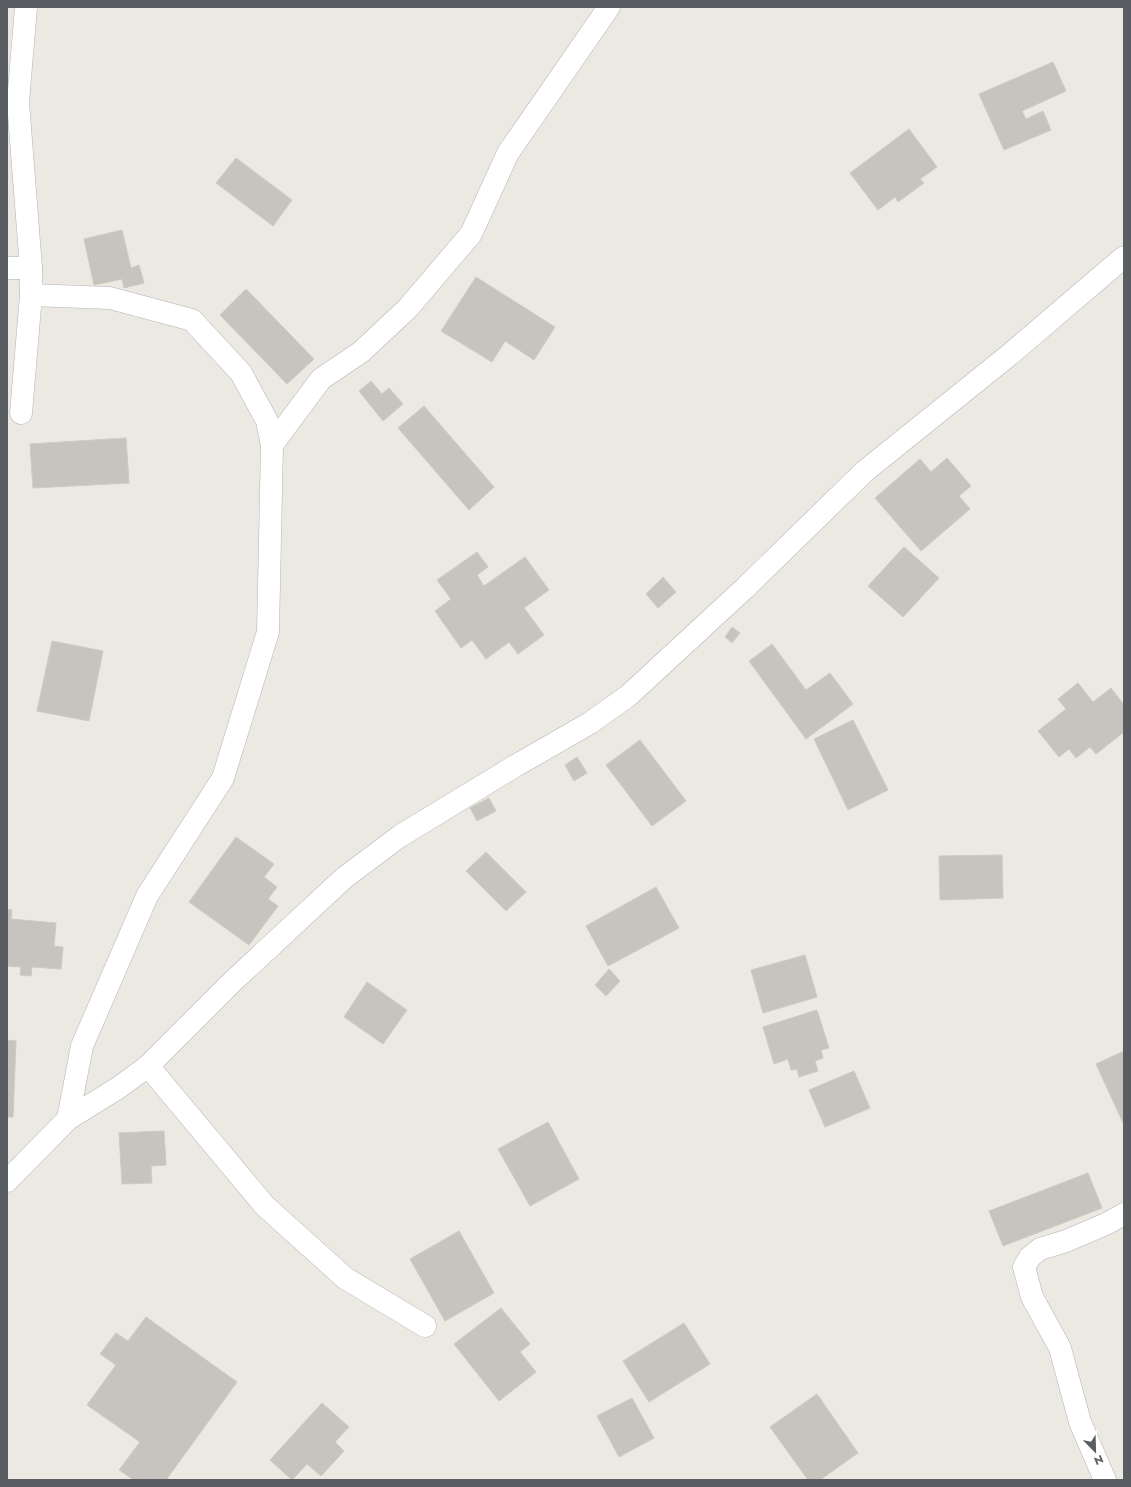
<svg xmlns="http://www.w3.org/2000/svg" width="1131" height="1487" viewBox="0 0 1131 1487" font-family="Jost,sans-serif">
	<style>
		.building { fill: #c7c3be; stroke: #d0cac0 }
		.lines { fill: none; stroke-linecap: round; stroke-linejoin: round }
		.minor-casing { stroke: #b2b4b8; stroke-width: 23 }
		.minor { stroke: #fff; stroke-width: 22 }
	</style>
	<rect width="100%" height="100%" fill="#ebe9e1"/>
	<!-- building -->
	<g class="building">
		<path d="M1053,62L1066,91L1022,111L1026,119L1043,111L1051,130L1004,150L979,94Z"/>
		<path d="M909,129L937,167L920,179L924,183L898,202L895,197L878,210L850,173Z"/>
		<path d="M236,158L292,200L273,226L216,183Z"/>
		<path d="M122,230L131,268L139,265L144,283L124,288L122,279L94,285L84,239Z"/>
		<path d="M476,277L555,327L534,360L505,341L492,362L441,331Z"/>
		<path d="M246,289L314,359L287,384L220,315Z"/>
		<path d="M371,381L382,394L389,388L403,404L383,421L359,391Z"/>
		<path d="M424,406L494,487L469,510L398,428Z"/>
		<path d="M126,438L129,483L33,488L30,444Z"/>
		<path d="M947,458L971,486L959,496L970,509L921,551L875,498L920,459L931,472Z"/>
		<path d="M904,547L939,578L903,617L868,586Z"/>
		<path d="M477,552L488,567L477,575L484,586L525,557L549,590L524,608L544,635L518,654L509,642L486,659L472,640L461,648L435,611L451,599L437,580Z"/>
		<path d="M663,577L676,592L658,608L646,594Z"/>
		<path d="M732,627L740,633L732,643L725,637Z"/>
		<path d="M52,641L103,651L89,721L37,711Z"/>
		<path d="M772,644L806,690L830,673L853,704L806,739L749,661Z"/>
		<path d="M1078,683L1093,702L1111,688L1124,705V732L1096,754L1090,747L1076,758L1069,749L1059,757L1038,731L1066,709L1058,699Z"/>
		<path d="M853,720L888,790L848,810L814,739Z"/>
		<path d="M640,740L686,801L652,826L606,765Z"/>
		<path d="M577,757L587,773L574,781L565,765Z"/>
		<path d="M489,798L496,811L477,821L470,808Z"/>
		<path d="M236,837L274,864L264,877L277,887L268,899L278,906L249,945L189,902Z"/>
		<path d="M486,852L526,892L506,911L466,871Z"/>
		<path d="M1002,855L1003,898L940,900L939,856Z"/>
		<path d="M656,887L679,928L608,966L586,926Z"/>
		<path d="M7,909L12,910L11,919L56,923L54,946L63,947L61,969L32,967L31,976L20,975L21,967L7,966Z"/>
		<path d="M805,955L817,997L763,1013L751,970Z"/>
		<path d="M609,969L620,981L606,996L595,985Z"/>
		<path d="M367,982L407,1010L383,1044L344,1017Z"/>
		<path d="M817,1010L829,1048L821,1050L823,1058L815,1061L818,1071L799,1077L797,1069L791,1070L788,1059L774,1064L763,1027Z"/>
		<path d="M7,1040L16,1041L13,1117H7Z"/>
		<path d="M1124,1051V1125L1096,1064Z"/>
		<path d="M854,1071L870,1108L825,1127L809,1090Z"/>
		<path d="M548,1122L579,1179L530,1206L498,1149Z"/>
		<path d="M164,1131L166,1165L151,1166L152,1183L122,1184L119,1133Z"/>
		<path d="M1088,1173L1102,1208L1003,1246L989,1211Z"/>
		<path d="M459,1231L494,1293L445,1321L410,1259Z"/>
		<path d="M501,1308L530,1344L520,1352L536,1372L499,1401L454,1344Z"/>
		<path d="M146,1317L237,1382L166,1480H134L119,1470L140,1442L87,1405L116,1365L100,1354L116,1333L128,1341Z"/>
		<path d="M684,1323L710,1364L649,1402L623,1361Z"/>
		<path d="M817,1394L858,1453L820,1480H808L770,1427Z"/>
		<path d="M632,1398L654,1438L619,1457L597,1416Z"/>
		<path d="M322,1403L349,1427L335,1442L344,1451L321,1476L307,1464L292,1480L270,1460Z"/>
	</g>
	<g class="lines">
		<defs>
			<g id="minor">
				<path d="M7,268H31"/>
				<path d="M31,295L110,298L192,320L241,373L267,421L272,445L268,632L223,778L147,896L82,1046L68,1119"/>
				<path d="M21,413L31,295V268L18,102L26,7"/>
				<path d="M272,445L321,379L361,352L408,308L471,234L508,153L609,7"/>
				<path d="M148,1066L265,1206L345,1278L425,1326"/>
				<path d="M7,1181L68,1119L118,1088L148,1066L231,983L344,878L400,836L515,766L590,723L628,696L745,588L865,471L1008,356L1124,257"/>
				<path d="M1105,1480L1080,1422L1060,1348L1032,1297L1024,1267L1030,1257L1040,1249L1066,1241L1106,1224L1124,1214"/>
			</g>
		</defs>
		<!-- minor casing -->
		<use href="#minor" class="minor-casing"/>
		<!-- minor -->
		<use href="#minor" class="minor"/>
	</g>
	<!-- border -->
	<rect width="1131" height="1487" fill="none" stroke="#5a5d61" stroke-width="16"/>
	<!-- north arrow -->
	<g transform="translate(1095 1451) rotate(157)" stroke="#ffffff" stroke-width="3" paint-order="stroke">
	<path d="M0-3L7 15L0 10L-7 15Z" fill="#5a5d61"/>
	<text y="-6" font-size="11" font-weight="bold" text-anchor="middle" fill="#5a5d61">N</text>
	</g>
</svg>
